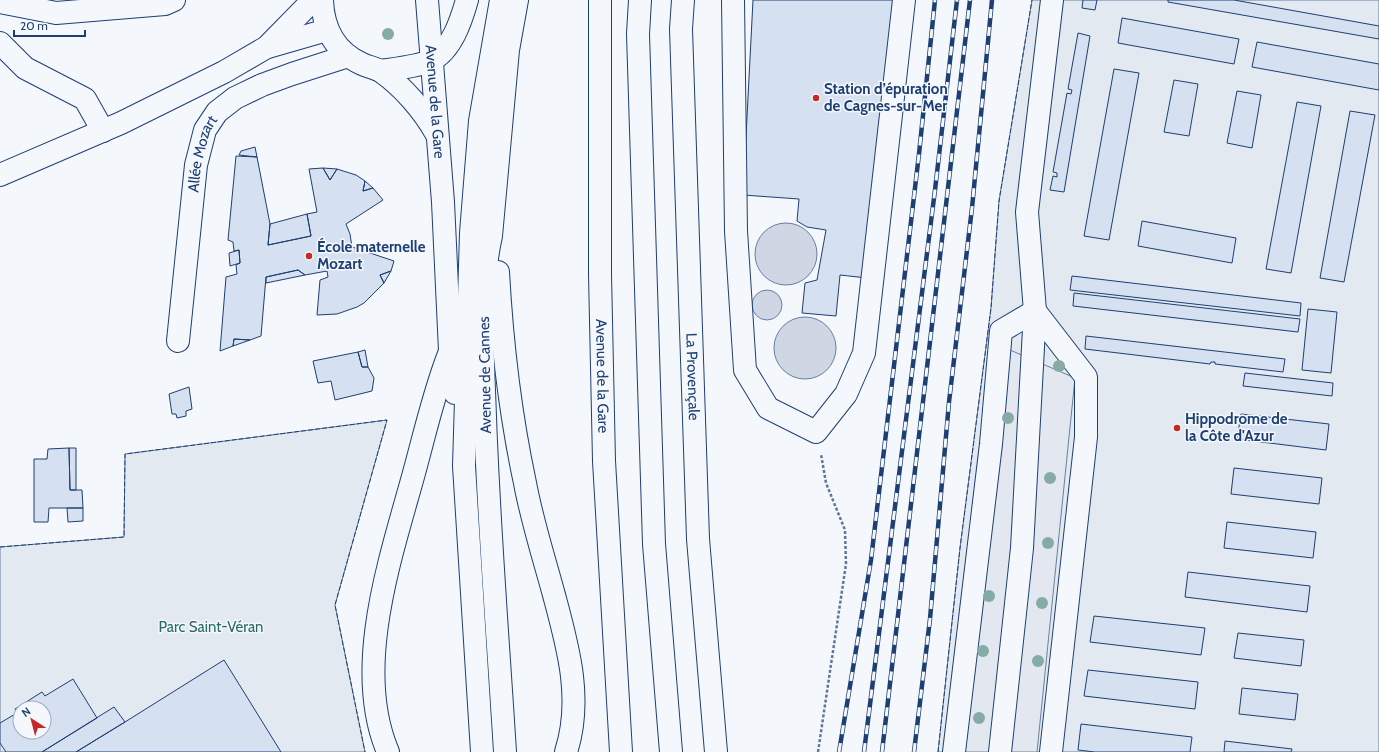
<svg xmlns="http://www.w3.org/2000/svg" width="1379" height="752" font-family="Cabin,sans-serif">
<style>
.green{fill:#e3e9f0;stroke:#687fa3;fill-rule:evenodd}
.parking{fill:#e3e8f0;stroke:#687fa3}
.water{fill:#cfd7e4;stroke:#687fa3}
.building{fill:#d5e0f0;stroke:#1d3f73;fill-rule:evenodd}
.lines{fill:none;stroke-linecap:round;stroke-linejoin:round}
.minor-casing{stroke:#1d3f73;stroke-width:24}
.major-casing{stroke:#1d3f73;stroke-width:24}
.highway-casing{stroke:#1d3f73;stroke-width:24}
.path{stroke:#5e769c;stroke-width:2.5;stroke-dasharray:3 2;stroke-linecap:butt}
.minor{stroke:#f4f7fb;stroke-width:22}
.major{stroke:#f4f7fb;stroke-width:22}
.highway{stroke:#f4f7fb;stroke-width:22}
.rail-casing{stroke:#1d3f73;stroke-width:4.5}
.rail{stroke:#f4f7fb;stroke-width:3;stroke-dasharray:9;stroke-linecap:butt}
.fence{stroke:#1d3f73;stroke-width:1;stroke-dasharray:5 2;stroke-linecap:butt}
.tree{fill:#86aba6}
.poi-dot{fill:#c62828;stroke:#f4f7fb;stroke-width:1.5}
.labels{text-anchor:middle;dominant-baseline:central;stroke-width:3;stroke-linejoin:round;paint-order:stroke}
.poi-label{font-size:15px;font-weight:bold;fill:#1d3f73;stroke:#f4f7fb;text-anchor:start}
.street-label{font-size:15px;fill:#1d3f73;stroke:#f4f7fb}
.park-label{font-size:15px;fill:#2c6c60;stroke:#f4f7fb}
</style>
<rect width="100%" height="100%" fill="#f4f7fb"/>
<path class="green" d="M1032 0H1379V752H938L960 548 991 308 999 201Z
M387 420 335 605 365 752H0V547L124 537 125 454ZM20 708H44V732H20Z"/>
<path class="parking" d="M1010 350 1075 378 1037 752H965Z"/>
<path class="water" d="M755 254a31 31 0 1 1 62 0a31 31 0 1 1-62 0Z
M752 305a15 15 0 1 1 30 0a15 15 0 1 1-30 0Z
M774 348a31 31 0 1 1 62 0a31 31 0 1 1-62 0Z"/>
<path class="building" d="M753 0H893L867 278 840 275 836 316 802 313 805 283 817 280 826 230 807 227 797 221 799 199 743 195Z
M1083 0H1097L1095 10 1082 8Z
M1168 0H1234L1379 26V39L1168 2Z
M1122 18 1239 39 1234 64 1118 43Z
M1078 33 1090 36 1064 192 1050 190 1053 176 1057 177V173L1053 172 1067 93 1071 94 1072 90 1068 89Z
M1257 42 1379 64V90L1252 67Z
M1114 69 1139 73 1109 240 1084 236Z
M1174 80 1198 84 1189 136 1164 132Z
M1237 91 1261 95 1252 148 1227 143Z
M1297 102 1321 106 1291 273 1266 269Z
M1350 111 1375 115 1344 282 1320 278Z
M255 147 257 157 239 155 241 151Z
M236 156 257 157 270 224 268 245 311 236 307 214 317 212 309 169 323 168 330 180 337 169 356 175 365 181 363 191 373 188 383 200 346 224 350 234 352 247 394 261 391 271 380 275 384 283 364 303 357 307 337 314 317 315 320 280 328 277 327 271 305 275 298 270 266 277 261 336 250 340 234 339 233 346 220 351 226 277 237 274 236 265 240 263 239 250 234 251 233 242 228 240Z
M323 168 337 169 330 180Z
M365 181 373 188 363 191Z
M307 214 311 236 268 245 270 224Z
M1142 221 1236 238 1232 263 1138 246Z
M239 250 240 263 230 266 229 253Z
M298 270 305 275 266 283V277Z
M391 271 384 283 380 275Z
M1072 276 1301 303 1300 316 1070 290Z
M1074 293 1300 319 1298 332 1073 306Z
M1308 309 1337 312 1331 373 1302 370Z
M1086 336 1285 359 1283 372 1215 364V362H1211L1210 364 1085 349Z
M234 339 250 340 233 346Z
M365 350 368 367H362L358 352Z
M358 352 362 367H368L374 378 372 391 335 400 331 381 318 383 313 361Z
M1245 373 1333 383 1332 396 1243 386Z
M189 387 192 409 186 411V416L177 418 176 414H172L169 394Z
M1241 414 1329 424 1326 450 1237 439Z
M69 448H76V490H70Z
M69 448 70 490H82L83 508H49L48 522H34V459H47L48 449Z
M1234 468 1322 478 1319 504 1231 494Z
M67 508H83V521L68 522Z
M1227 522 1316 532 1313 558 1224 548Z
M1188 572 1310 586 1307 612 1185 597Z
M1094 616 1205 628 1201 655 1090 642Z
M1238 633 1304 640 1301 666 1234 658Z
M224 660 281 752H76L125 722Z
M1088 670 1198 682 1195 709 1084 696Z
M73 679 97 718 42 752H6L0 743V723L17 713 15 709 42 692 45 696ZM20 708H44V732H20Z
M1242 688 1298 694 1295 720 1239 714Z
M114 707 125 722 76 752H42Z
M1081 724 1192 737 1190 752H1095L1078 750Z
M1225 741 1292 749 1291 752H1224Z"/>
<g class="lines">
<g class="minor-casing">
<g id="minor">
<path d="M322 0C323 28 335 52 362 64 368 67 376 68 382 72 403 87 423 110 436 133"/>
<path d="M733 0 736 231 745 370 768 408 816 432 846 394 864 353 904 0"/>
<path d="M0 2 56 13 165 4 174 0"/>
<path d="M0 43 25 68 85 99 103 131"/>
<path d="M268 47 327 30"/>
<path d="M381 71C394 69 421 66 432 60 452 49 461 21 467 0"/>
<path d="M0 175 121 123 224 72 267 47 313 0"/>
<path id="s1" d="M178 341 196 165 205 130 217 112 235 98 262 85 292 74 348 56"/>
<path d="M954 752 991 444 1001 331 1035 311 1086 377V437L1051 752"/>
<path d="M1000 752 1022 548 1035 311 1027 212 1052 0"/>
</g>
</g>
<g class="major-casing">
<g id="major">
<path id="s2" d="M427 0 443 202 450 351 455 393"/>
<path id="s3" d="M600 0V274L604 461 621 752"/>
<path d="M498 272C502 344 510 413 525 483 532 521 544 558 554 595 568 647 583 699 566 752"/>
<path d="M388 752C352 668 391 557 414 473 425 433 434 392 449 354"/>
<path d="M482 752 464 466 471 233 480 121 501 0"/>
<path d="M505 752C498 640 489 529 485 417 483 357 478 295 491 236L508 50 517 0"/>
</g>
</g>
<g class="highway-casing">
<g id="highway">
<path d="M640 0 638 34 654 544 671 752"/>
<path id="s4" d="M683 0 681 29 698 539 716 752"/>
</g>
</g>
<path class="path" d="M818 752 846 564 845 530 826 483 821 454"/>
<use href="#minor" class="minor"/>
<use href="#major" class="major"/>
<use href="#highway" class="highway"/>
<g class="rail-casing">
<path id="rail" d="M839 752 871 560 919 154 935 0
M864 752 935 190 957 0
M882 752 970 0
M914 752 930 619 949 402 972 208 992 0"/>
</g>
<use href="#rail" class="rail"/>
<path class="fence" d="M0 547 124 537 125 454 387 420 335 605 365 752
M938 752 960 548 991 308 999 201 1032 0"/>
</g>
<g class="tree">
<circle cx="388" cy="34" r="6"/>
<circle cx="1059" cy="366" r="6"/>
<circle cx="1008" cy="418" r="6"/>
<circle cx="1050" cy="478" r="6"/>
<circle cx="1048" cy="543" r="6"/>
<circle cx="989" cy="596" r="6"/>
<circle cx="1042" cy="603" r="6"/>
<circle cx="983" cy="651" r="6"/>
<circle cx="1038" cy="661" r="6"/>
<circle cx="979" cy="718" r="6"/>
</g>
<g class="poi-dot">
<circle cx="816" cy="98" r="4"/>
<circle cx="309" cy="256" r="4"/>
<circle cx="1177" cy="428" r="4"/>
</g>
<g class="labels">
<g class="poi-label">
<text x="824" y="89">Station d’épuration<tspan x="824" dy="17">de Cagnes-sur-Mer</tspan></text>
<text x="317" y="247">École maternelle<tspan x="317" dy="17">Mozart</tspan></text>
<text x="1185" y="419">Hippodrome de<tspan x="1185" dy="17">la Côte d'Azur</tspan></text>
</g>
<g class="street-label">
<text stroke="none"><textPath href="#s2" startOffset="102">Avenue de la Gare</textPath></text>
<text stroke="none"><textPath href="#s1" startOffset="189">Allée Mozart</textPath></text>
<text transform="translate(485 375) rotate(-91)">Avenue de Cannes</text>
<text stroke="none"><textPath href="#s3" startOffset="376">Avenue de la Gare</textPath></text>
<text stroke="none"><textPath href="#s4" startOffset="377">La Provençale</textPath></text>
</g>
<g class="park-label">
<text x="211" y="627">Parc Saint-Véran</text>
</g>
</g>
<g transform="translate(32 720) rotate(324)"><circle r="19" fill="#f4f7fb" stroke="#9eadc5"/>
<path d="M0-3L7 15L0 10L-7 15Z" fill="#c62828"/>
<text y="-6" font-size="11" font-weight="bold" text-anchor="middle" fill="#1d3f73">N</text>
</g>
<path d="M14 30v6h71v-6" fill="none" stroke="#1d3f73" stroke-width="2"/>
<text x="20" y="30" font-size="12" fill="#1d3f73" stroke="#f4f7fb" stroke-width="3" paint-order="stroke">20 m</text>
</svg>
